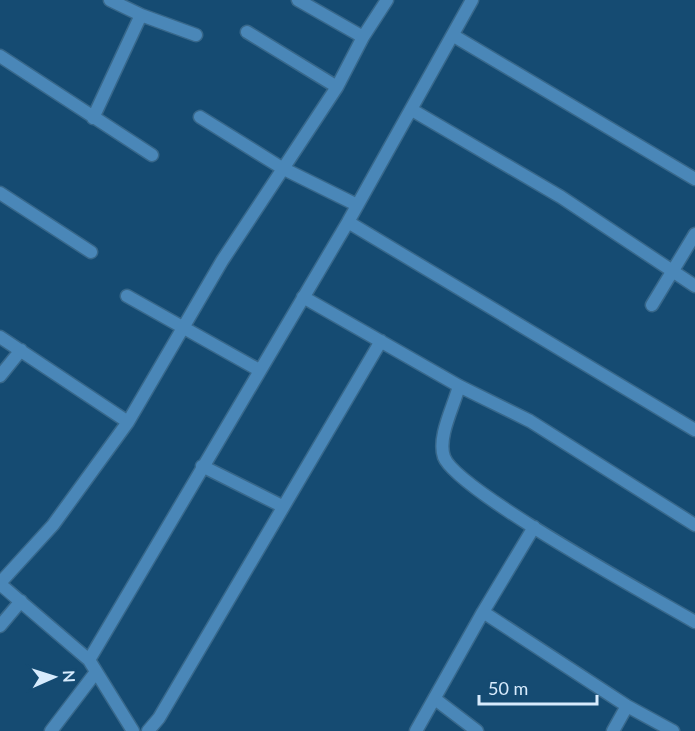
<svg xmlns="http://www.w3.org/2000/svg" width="695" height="731" font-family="Lato,sans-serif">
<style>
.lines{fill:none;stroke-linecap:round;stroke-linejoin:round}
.minor-casing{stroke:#38688b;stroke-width:15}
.minor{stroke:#4a87b8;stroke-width:12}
</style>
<rect width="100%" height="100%" fill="#154b72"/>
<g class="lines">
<g class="minor-casing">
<path id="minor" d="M110 0 141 15
M298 0 363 37
M247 32 337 87
M454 36 695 179
M0 56 152 155
M412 110 561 197 695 286
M200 117 282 168 357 205
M93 118 141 15 196 35
M0 193 91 252
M348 222 695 430
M127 296 259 370
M303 297 459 386 530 421 695 525
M652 305 695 234
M0 337 128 422 53 525 0 583
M0 376 21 350
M459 386C454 406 437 437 444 457 456 490 654 598 695 622
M128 422 222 261 337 87 363 37 387 0
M202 466 282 506
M534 527 483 612 627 706 673 731
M0 584 89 660
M0 626 21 601
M435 699 477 731
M51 731 96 672
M133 731 89 660 348 222 472 0
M148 731 159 718 381 341
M416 731 483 612
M613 731 627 706"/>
</g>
<use href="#minor" class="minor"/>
</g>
<g transform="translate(54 677) rotate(87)" stroke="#154b72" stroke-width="4.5" paint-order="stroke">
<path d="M0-4.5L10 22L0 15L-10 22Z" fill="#d7ebfd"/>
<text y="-9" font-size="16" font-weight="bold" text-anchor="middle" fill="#d7ebfd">N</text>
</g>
<path d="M479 695v9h118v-9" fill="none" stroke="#d7ebfd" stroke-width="3"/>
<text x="488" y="695" font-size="18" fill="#d7ebfd" stroke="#154b72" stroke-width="4.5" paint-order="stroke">50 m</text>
</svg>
